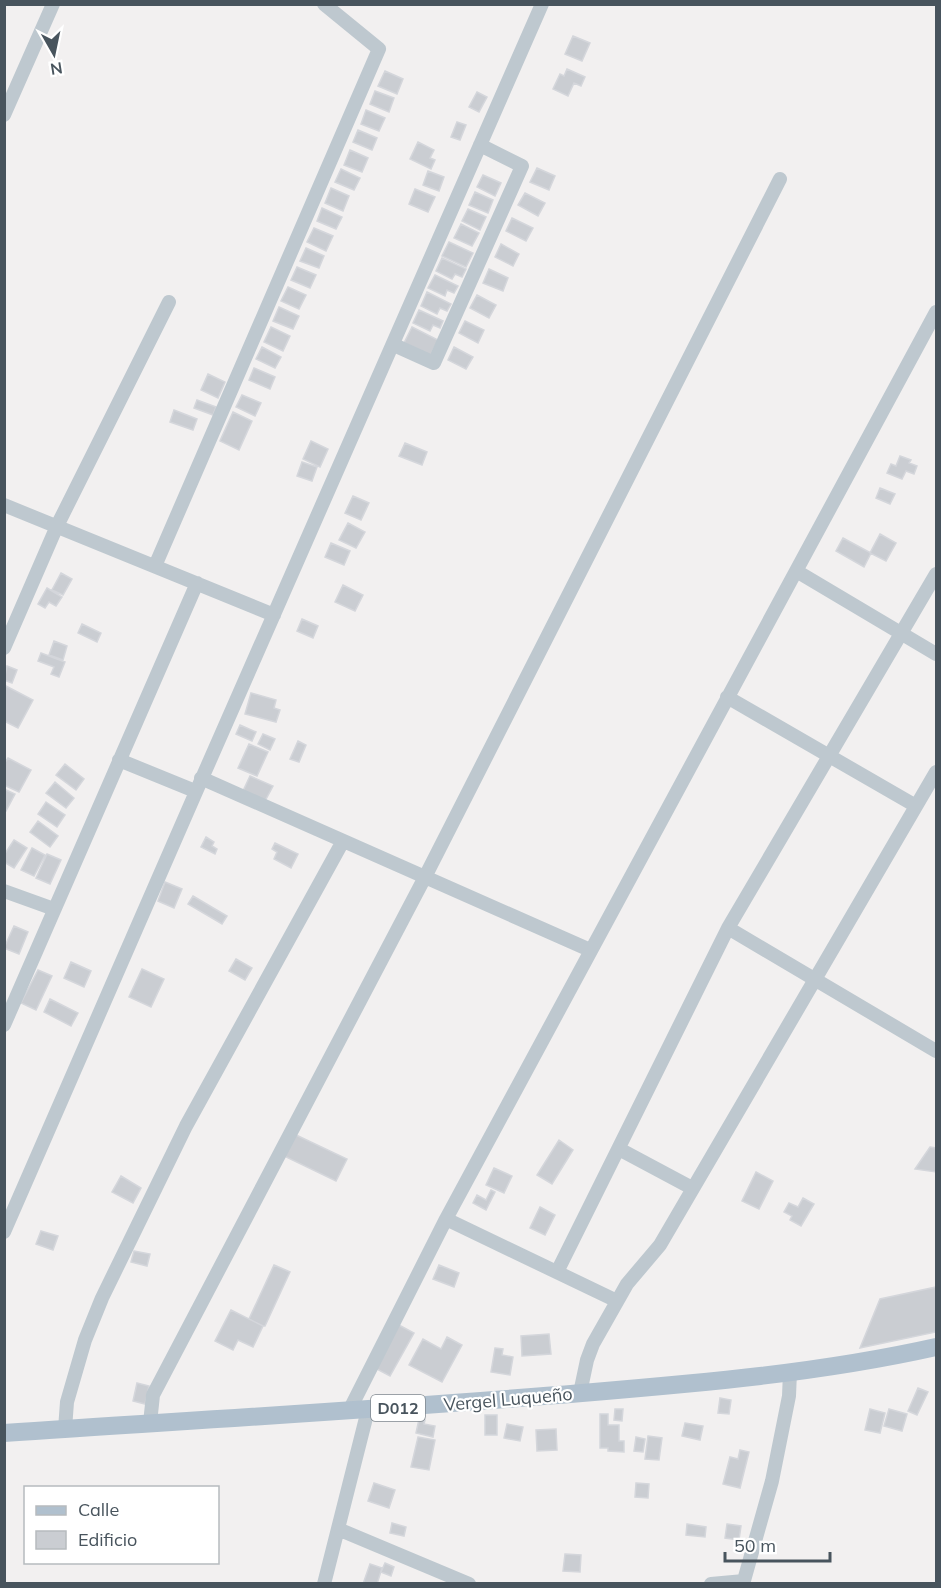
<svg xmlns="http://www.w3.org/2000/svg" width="941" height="1588" font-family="Mulish,sans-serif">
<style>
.building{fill:#cacdd2;stroke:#d4d6db;stroke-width:1.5}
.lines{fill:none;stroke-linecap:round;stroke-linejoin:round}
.minor{stroke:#bec8cf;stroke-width:14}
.major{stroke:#b0c0ce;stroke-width:18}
.labels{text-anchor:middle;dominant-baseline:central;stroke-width:4.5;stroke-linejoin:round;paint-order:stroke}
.shield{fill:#fff;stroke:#7f878e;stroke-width:1.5}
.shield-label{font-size:16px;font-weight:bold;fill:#48545d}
.street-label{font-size:18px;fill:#48545d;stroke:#fff}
</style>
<rect width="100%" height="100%" fill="#f2f0f0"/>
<path class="building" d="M573 36 590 43 582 61 565 54Z
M567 69 585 77 581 86 574 83 568 96 553 89 560 74 564 76Z
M385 71 403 79 397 94 378 86Z
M375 91 394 98 389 112 370 104Z
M477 92 487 97 479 112 469 107Z
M366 110 385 118 379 131 361 124Z
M457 122 466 125 460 140 451 137Z
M358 130 377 138 372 150 353 142Z
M418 142 434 150 430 158 435 160 431 169 410 159Z
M350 150 368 158 362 172 344 165Z
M537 168 555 176 549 190 530 182Z
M341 169 360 178 354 190 335 182Z
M428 171 444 177 439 191 423 185Z
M483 175 501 183 495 196 477 187Z
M331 188 349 196 343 211 325 203Z
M415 189 435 197 428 212 409 204Z
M475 192 493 200 488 213 469 205Z
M525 193 545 203 538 216 518 205Z
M322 208 342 217 336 229 317 221Z
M468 209 486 217 480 230 462 221Z
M512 218 533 228 526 241 506 231Z
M461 224 479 233 472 246 454 238Z
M314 228 333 236 326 251 307 242Z
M449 242 473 253 466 267 442 256Z
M501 244 519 254 513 266 495 257Z
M306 248 324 256 319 268 300 261Z
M442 258 466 269 462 277 455 274 452 279 436 271Z
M297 267 316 275 310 288 291 280Z
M489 269 508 278 503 291 483 283Z
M435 275 458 286 454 293 447 290 445 296 428 288Z
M288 287 306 295 299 309 281 301Z
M427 292 451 304 447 311 440 308 437 314 421 306Z
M477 295 496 305 489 318 470 308Z
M279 307 299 316 293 329 273 321Z
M419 310 443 321 440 328 433 325 430 331 413 323Z
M465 321 484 330 478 343 459 333Z
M271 327 290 336 283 351 264 342Z
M412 327 438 340 430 356 404 343Z
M262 347 281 357 275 368 256 359Z
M454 347 473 357 466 369 448 360Z
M254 368 275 377 270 389 249 380Z
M208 374 225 382 218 398 201 390Z
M242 395 261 403 255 416 236 407Z
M197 400 216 407 213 415 194 408Z
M174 410 197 419 193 430 170 422Z
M233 412 252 421 239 450 220 441Z
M311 441 328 449 320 467 303 459Z
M405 443 427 452 422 465 399 456Z
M900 456 911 460 909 463 917 466 914 474 906 471 902 479 887 473 891 464 896 466Z
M302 462 317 467 312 481 297 476Z
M880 488 895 494 890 504 876 498Z
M353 496 369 503 361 520 345 513Z
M348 523 365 532 356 548 339 540Z
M880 534 896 543 886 561 870 553Z
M843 538 871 553 864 567 836 551Z
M331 543 350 551 344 565 325 557Z
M61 573 72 579 63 595 52 590Z
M343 585 363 595 355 611 335 602Z
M47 588 62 597 56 606 49 602 45 608 38 604Z
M302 619 318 626 313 638 297 631Z
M82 624 101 633 97 642 78 633Z
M54 641 67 646 63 660 49 655Z
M41 653 65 662 59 677 51 674 54 667 38 661Z
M7 666 17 670 12 683 4 680Z
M4 685 33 700 18 728 4 721Z
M251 693 276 700 274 708 280 710 276 722 245 714Z
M240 725 256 732 252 741 236 734Z
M263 734 275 739 270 750 258 744Z
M298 741 306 745 299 762 290 759Z
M249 744 268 752 257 776 238 768Z
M8 758 31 770 19 792 4 785V764Z
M65 764 84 779 76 790 56 775Z
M250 776 273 786 265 801 243 791Z
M55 782 74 798 66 808 46 793Z
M4 789 15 794 6 811 4 810Z
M46 802 65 815 57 827 38 814Z
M38 821 58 836 50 847 30 832Z
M206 837 214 842 212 846 217 849 215 854 201 847Z
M14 840 27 848 14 868 4 862V855Z
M275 843 298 854 291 868 274 859 277 852 272 849Z
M32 848 45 855 34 876 21 870Z
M47 854 61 860 50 884 36 878Z
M165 882 182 889 174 908 158 901Z
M193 896 227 916 222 924 188 904Z
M14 926 28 932 19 954 4 948Z
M236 959 252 968 245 980 229 971Z
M71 962 91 971 84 987 64 978Z
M142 969 164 979 151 1007 129 997Z
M38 970 52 976 36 1010 21 1003Z
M50 999 78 1013 71 1026 44 1012Z
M294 1134 347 1159 336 1181 284 1156Z
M559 1140 573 1150 552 1184 537 1175Z
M930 1147 936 1148V1172L915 1169Z
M494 1168 512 1176 504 1193 486 1185Z
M756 1172 773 1181 759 1209 742 1201Z
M121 1176 141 1188 133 1203 112 1192Z
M491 1190 495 1192 486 1210 473 1203 477 1195 486 1200Z
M803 1198 814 1204 801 1226 790 1220 792 1216 784 1212 789 1203 798 1207Z
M540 1207 555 1215 545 1235 530 1228Z
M41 1231 58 1236 53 1250 36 1244Z
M134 1251 150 1254 147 1266 131 1262Z
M274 1265 290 1272 265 1326H263L249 1319Z
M439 1265 459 1273 454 1287 433 1279Z
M936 1287V1332L860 1348 880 1299Z
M231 1310 263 1326 253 1347 238 1340 233 1350 215 1341Z
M397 1324 414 1333 390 1376 373 1367Z
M549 1334 551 1354 522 1356 521 1336Z
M447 1337 462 1345 442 1382 409 1365 423 1339 441 1349Z
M495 1348 503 1349 502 1355 513 1357 510 1375 491 1372Z
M137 1383 149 1386 145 1404 133 1401Z
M918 1388 928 1392 917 1415 908 1411Z
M720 1398 731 1400 729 1414 718 1413Z
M615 1409H623L622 1421 614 1420Z
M870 1409 885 1413 880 1433 865 1430Z
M889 1409 907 1414 902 1431 884 1426Z
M600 1414H608V1425H619V1441H624V1452L608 1451V1448H600Z
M485 1415H497V1435H485Z
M419 1419 425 1420 424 1424 435 1426 433 1437 416 1433Z
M685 1423 703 1426 700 1440 682 1436Z
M507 1424 523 1427 520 1441 504 1438Z
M556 1429 557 1450 537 1451 536 1430Z
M648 1436 662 1438 659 1460 645 1459Z
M418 1437 435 1440 429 1470 411 1467Z
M636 1437 645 1439 643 1452 634 1451Z
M740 1450 749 1452 740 1488 723 1484 730 1457 738 1459Z
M374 1483 395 1490 389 1508 368 1501Z
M636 1483 649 1484 648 1498 635 1497Z
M392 1523 406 1527 404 1536 390 1533Z
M687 1524 706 1527 705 1537 686 1535Z
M727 1524 741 1526 739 1540 725 1538Z
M565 1554 581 1555 580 1572 563 1571Z
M385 1563 394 1567 391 1576 381 1572Z
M370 1564 382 1568 377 1584H363Z"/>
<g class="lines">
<path class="minor" d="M4 115 53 4
M394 345 434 363 522 166 480 145
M4 505 274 615
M155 566 379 49 324 4
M798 572 936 654
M4 648 57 526 169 302
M727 697 916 806
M119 760 195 791
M201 778 590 950
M4 891 54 909
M728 928 936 1051
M4 1025 197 583
M619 1149 692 1188
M446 1219 617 1301
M4 1232C182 822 362 414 542 4
M557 1272 728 928 936 574
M580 1393 587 1360 593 1344 627 1284 660 1245 936 772
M349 1411 446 1219 936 312
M150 1423 153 1395 425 877 780 179
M65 1429 67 1402 85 1340 102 1298 186 1126 343 841
M338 1529 469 1584
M324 1584 368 1410
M711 1584 744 1581
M743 1584 772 1481 789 1396 790 1372"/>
<path class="major" d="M4 1433C197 1420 390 1409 582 1393 701 1383 820 1373 936 1347"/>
</g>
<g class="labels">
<rect class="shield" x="371" y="1395" width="54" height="26" rx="4.5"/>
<g class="shield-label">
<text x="398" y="1408">D012</text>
</g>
<g class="street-label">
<text transform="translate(508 1399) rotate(-5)">Vergel Luqueño</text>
</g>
</g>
<rect width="941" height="1588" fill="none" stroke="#48545d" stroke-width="12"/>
<rect x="24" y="1486" width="195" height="78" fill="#ffffff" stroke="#b6bbbe" stroke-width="1.5"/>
<rect x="36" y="1506" width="30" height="9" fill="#b0c0ce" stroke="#b6bbbe" stroke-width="1.5"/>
<text x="78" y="1516" font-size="18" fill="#48545d">Calle</text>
<rect x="36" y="1531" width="30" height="18" fill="#cacdd2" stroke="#b6bbbe" stroke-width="1.5"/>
<text x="78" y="1546" font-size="18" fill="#48545d">Edificio</text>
<g transform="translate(54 54) rotate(171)" stroke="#ffffff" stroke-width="4.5" paint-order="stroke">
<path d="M0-4.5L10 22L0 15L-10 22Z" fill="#48545d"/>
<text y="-9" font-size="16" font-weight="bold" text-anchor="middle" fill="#48545d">N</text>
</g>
<path d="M725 1552v9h105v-9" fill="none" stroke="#48545d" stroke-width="3"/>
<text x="734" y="1552" font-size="18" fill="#48545d" stroke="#ffffff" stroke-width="4.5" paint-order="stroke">50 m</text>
</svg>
